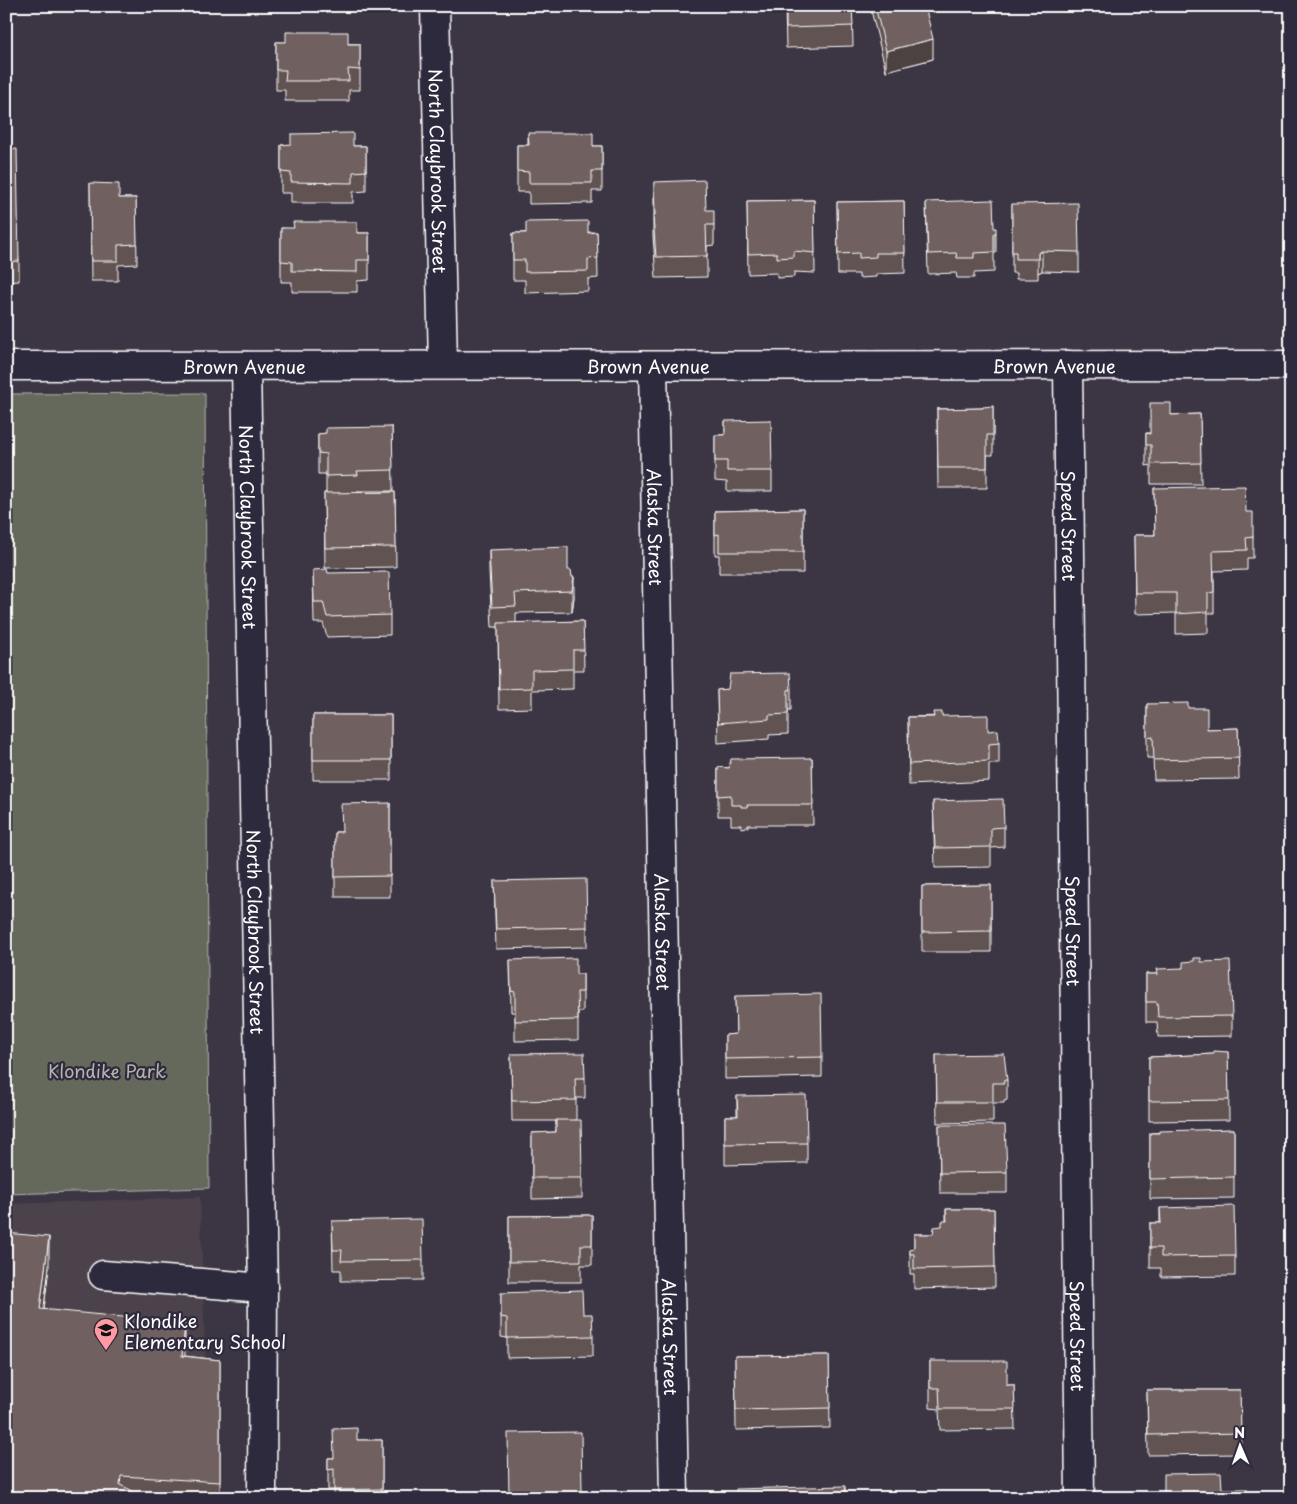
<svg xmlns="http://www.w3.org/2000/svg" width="1297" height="1504" font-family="'Playpen Sans',sans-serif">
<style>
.built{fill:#4c424c}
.green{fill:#65695b;stroke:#b2b4ad}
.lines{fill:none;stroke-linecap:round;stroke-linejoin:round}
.minor-casing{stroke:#fff;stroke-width:31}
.minor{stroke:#2f2a3d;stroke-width:28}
.wall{fill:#605351;stroke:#fff}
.shaded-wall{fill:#4e4342;stroke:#fff}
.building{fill:#70605e;stroke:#fff}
.labels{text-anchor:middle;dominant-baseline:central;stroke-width:4.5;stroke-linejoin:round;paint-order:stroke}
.street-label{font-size:18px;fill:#fff;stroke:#2f2a3d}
.park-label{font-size:18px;fill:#b2b4ad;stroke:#2f2a3d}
.poi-label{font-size:18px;fill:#fff;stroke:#2f2a3d;text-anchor:start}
</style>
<rect width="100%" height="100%" fill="#3c3544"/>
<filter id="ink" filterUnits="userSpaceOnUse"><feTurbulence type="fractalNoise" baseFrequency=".02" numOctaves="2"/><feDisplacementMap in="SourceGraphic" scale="10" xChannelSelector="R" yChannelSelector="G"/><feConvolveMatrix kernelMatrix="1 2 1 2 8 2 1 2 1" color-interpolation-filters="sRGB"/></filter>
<g filter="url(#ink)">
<path class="built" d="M200 1197 210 1498H6V1204Z"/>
<path class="green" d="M205 393 209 1188 6 1194V394Z"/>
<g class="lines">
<g class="minor-casing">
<g id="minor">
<path id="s1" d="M435 6 443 365"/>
<path id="s2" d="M1068 365 1080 1498"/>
<path id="s3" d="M6 366 1291 365"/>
<path id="s4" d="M246 366 263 1288 262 1498"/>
<path id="s5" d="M653 366 674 1498"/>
<path d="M103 1275 263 1288"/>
</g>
</g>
<use href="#minor" class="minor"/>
</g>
<path class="wall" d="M649 6H717V8L649 9Z
M785 6H852L853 46 786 48Z
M870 6H925L933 59 886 71Z
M276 42 360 44V90H349V101H285V90H276Z
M528 133 593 146H602V191H592V203L529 204V192H517V145H528Z
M281 145 353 146H366V191L353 192V203H291V193H281Z
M6 150 19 261V281L6 282Z
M654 182 706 210 714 225V245L707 246V277L656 278 653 236V216H654Z
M90 183 119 198H136L137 264 118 265V281H91Z
M814 200 815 273 794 272V277L777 278V273L748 274 747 201Z
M904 201 905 273 876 274V277L859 278V274H838L837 202Z
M926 202 994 228 996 233V253H994V272L974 273V278H957L956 273 928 274Z
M1012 204 1079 252V272L1042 271 1038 273V279H1016V273H1012Z
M281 228 357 233H369V280L357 281V292H292V282H281Z
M597 232 598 278 588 279V291L525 293V280H513V233Z
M993 406V455H987V488H938L937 409 983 408Z
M1200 414 1201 484H1151V465L1146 466V433H1150L1171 415Z
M725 421 772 471V491H727V482L715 481V435H725Z
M392 427 393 491H358V493L395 492 396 567 325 568 324 493H326V474H318V434Z
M1154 488 1246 512 1253 537V558H1247V570L1214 571V613H1208V633L1176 634V613L1135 614 1134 535H1155Z
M803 509V573H719V555H715V511Z
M489 550 568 570 572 577 574 597 572 612 516 613V623L583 621 584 670H573V689L532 690V708L499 709 498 627H492L489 571Z
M313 570 328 573 390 615V635L327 637 323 623H314Z
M791 689V710H788V734L769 735V739L718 743 717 690Z
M1147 704 1188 708 1207 729 1238 728 1239 779 1154 780 1153 758H1147Z
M313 715H391V780H313Z
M942 716 988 731 999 743V764H989V781L909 785 908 717Z
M812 758 813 825H748V827L741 828V825H731V816H718V767L729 768Z
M933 801 1004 827V847L991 848V867L935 868Z
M390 803V897H335V832H341Z
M494 881 587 927V947L496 949Z
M991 885V952H922V886Z
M510 960 576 974H583V1012H578V1040L515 1041V1012H511Z
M1201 962 1232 1016V1036L1158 1037 1157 1022H1146V974H1157L1183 968Z
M735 996 822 1057V1077L725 1079V1035L736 1034Z
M1228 1052 1229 1120 1149 1121V1057L1214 1054Z
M511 1054 585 1078V1098H576V1120L582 1178V1198L532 1199V1133L556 1132V1121H512Z
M936 1055 1007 1080V1100L1004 1101V1103H993V1122L937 1123Z
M737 1096 807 1143V1163L725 1165V1116H737Z
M939 1125 1007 1172V1193H940Z
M1234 1129V1198L1150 1199V1133Z
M1160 1208 1235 1256V1276L1161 1277V1268H1150V1223H1160Z
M946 1209H994L995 1287 914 1289V1274H910V1249L914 1248V1234H933L942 1226 946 1221Z
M592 1215V1265H581V1282H509V1216Z
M332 1221 423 1260V1280L341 1281V1270H333Z
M6 1233 49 1267 44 1309 185 1356 220 1360V1498H6Z
M501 1293 583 1314 593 1336V1356L507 1358V1338L501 1337Z
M829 1355 830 1428 736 1430 735 1356Z
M930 1361 1007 1385H1014L1015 1429 940 1430 939 1409 930 1408Z
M1147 1390H1240L1241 1454 1148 1455Z
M357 1440H382V1498H334V1490H328V1458H333Z"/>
<path class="shaded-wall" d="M933 39V59L886 71V51Z
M1042 251V271L1038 273V253Z
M574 577V597L572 612V591Z
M49 1237V1267L40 1338V1309Z
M185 1323V1353L182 1385V1356Z"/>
<path class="building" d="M786 6H852L853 26 786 28Z
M875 6H925L933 39 886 51Z
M286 32H348V44H360V70L348 69 349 81H285L286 70H276V42H286Z
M353 133V146H366V171L353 172V183L291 182V173L281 172V145L291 144V134Z
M528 133H593V146H602V171H592V183H529V172L517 171V145H529Z
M17 149 19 261 6 262V150Z
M705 180 706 210H714V225H706L707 256 656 257 653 216 655 215 654 182Z
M90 183 119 184V198H136L137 244 118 245V261H91Z
M814 200 815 253 794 251V257L777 258V253L748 254 747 201Z
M993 200 994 228H996V233H994V252L974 253V258H957L956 253 928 254 926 202Z
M904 201 905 253H876V257L859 258V253L838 254 837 202Z
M1078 203 1079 252 1042 251 1038 253V259H1016V252H1012V204Z
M588 221V233L597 232 598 258 588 259V271L525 272V260H513V233H526V222Z
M293 222H357V233H369V260H357V272L292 271V262L281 261V228H294Z
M1150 403H1171V415L1200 414 1201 463 1151 464V445H1146V433L1150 434Z
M993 406V435H987V468H938L937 409 983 408V407Z
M771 420 772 471H727V461H715V435H725V421Z
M392 427 393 470 357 471 358 475 326 476V454L318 453V434L326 433V428Z
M1245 486 1246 512H1253V537L1246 538 1247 550 1213 551 1214 592 1208 593V612L1176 614V593H1135L1134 535H1155L1154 488Z
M395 492 396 547 325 548 324 493Z
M803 509V552H719V534L715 535V511Z
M568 547V570H571L572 577H574L572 591 515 593 516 606 492 607 489 550Z
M327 569 328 573 389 572 390 615 327 617 323 602H314L313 570Z
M583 621 584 650H573V669L532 670V688L499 689 498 623Z
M790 673 791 689 788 690V714L769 715V719L718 723 717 690 728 689 730 674Z
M1188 703V708H1207V729L1238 728 1239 758 1154 760 1153 737 1147 738V704Z
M933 712H942V716L988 715V731L998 730 999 743 989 744V761L909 764 908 717H934Z
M313 715H391V760H313Z
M812 758 813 805H747L748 807H741V805H731V795L718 796V767L729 768 731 759Z
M1003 799 1004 827 991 828V847L935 848 933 801Z
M390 803V876L335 877V832H342L341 804Z
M586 879 587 927 496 929 494 881Z
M991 885V931L922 932V886Z
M576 958V974H583V992H577L578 1020 515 1021V992L511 991 510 960Z
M1194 958H1201V962L1230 961 1232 1016 1158 1017 1157 1002H1146V974H1158L1157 969 1183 968V962L1194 961Z
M821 994 822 1057 725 1059V1035L736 1034 735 996Z
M1214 1051 1228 1052 1229 1100 1149 1101V1057L1214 1054Z
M584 1053 585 1078H575L576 1100 512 1101 511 1054Z
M1004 1054 1007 1080H1004V1083H993V1102H937L936 1055Z
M806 1095 807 1143 725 1144V1116H738L737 1096Z
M556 1120H581L582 1178H532V1133L556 1132Z
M939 1125H1005L1007 1172 940 1173Z
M1234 1129V1177L1150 1179V1133H1159V1131Z
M1234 1206 1235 1256 1161 1257V1248H1150V1223H1161L1160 1208Z
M946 1209H994L995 1267 914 1269V1254H910V1249L914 1248V1234H933L934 1227 942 1226V1221H947Z
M592 1215V1245H581V1261L509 1262V1216Z
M422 1219 423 1260 341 1261 342 1250H333L332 1221Z
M6 1233 49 1237 40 1309 185 1323 182 1356 220 1360V1482L121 1476 120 1485 131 1490 135 1498H29V1496L6 1494Z
M582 1290 583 1314H592L593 1336 507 1338V1318L501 1317V1293Z
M829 1355 830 1408 736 1410 735 1356Z
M930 1361H1007V1385H1014L1015 1409H940L939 1388H930Z
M1147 1390H1240L1241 1433 1148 1435Z
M357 1428V1440H382V1489L334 1490V1469L328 1470V1458H334L333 1429Z
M581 1432 582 1493H587V1498H509L508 1433Z
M1221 1473 1222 1489H1247V1498H1154V1493L1164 1494V1474Z
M845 1486 846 1498H736V1489Z"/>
</g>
<defs>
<g id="school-pin" transform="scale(1.25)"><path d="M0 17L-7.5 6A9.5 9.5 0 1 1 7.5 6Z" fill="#ff9aa2" stroke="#2f2a3d"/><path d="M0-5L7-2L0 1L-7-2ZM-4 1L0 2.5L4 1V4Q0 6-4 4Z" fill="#111"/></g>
</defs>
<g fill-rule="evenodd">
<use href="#school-pin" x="106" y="1330"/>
</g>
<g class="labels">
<g class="street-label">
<text stroke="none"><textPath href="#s1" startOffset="165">North Claybrook Street</textPath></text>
<text stroke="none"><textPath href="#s3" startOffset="1048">Brown Avenue</textPath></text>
<text stroke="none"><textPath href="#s3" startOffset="238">Brown Avenue</textPath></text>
<text stroke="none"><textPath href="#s3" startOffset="642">Brown Avenue</textPath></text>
<text stroke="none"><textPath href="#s4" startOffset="161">North Claybrook Street</textPath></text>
<text stroke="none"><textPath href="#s5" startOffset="161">Alaska Street</textPath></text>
<text stroke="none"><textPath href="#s2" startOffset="161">Speed Street</textPath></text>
<text stroke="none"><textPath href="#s2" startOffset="566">Speed Street</textPath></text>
<text stroke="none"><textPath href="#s4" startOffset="566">North Claybrook Street</textPath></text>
<text stroke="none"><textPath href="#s5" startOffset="566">Alaska Street</textPath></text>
<text stroke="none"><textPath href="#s2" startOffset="971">Speed Street</textPath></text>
<text stroke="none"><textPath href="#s5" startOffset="971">Alaska Street</textPath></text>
</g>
<g class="park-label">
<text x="107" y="1070">Klondike Park</text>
</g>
<g class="poi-label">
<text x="124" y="1320">Klondike<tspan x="124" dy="21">Elementary School</tspan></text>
</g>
</g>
<rect width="1297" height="1504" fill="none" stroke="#2f2a3d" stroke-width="25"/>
<rect x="12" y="12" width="1272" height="1479" fill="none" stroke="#fff" stroke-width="2" filter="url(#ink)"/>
<g transform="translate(1240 1446) rotate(358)" stroke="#2f2a3d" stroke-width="4" paint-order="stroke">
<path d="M0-4L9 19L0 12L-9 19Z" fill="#ffffff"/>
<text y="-8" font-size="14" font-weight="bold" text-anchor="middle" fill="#ffffff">N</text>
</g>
</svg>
